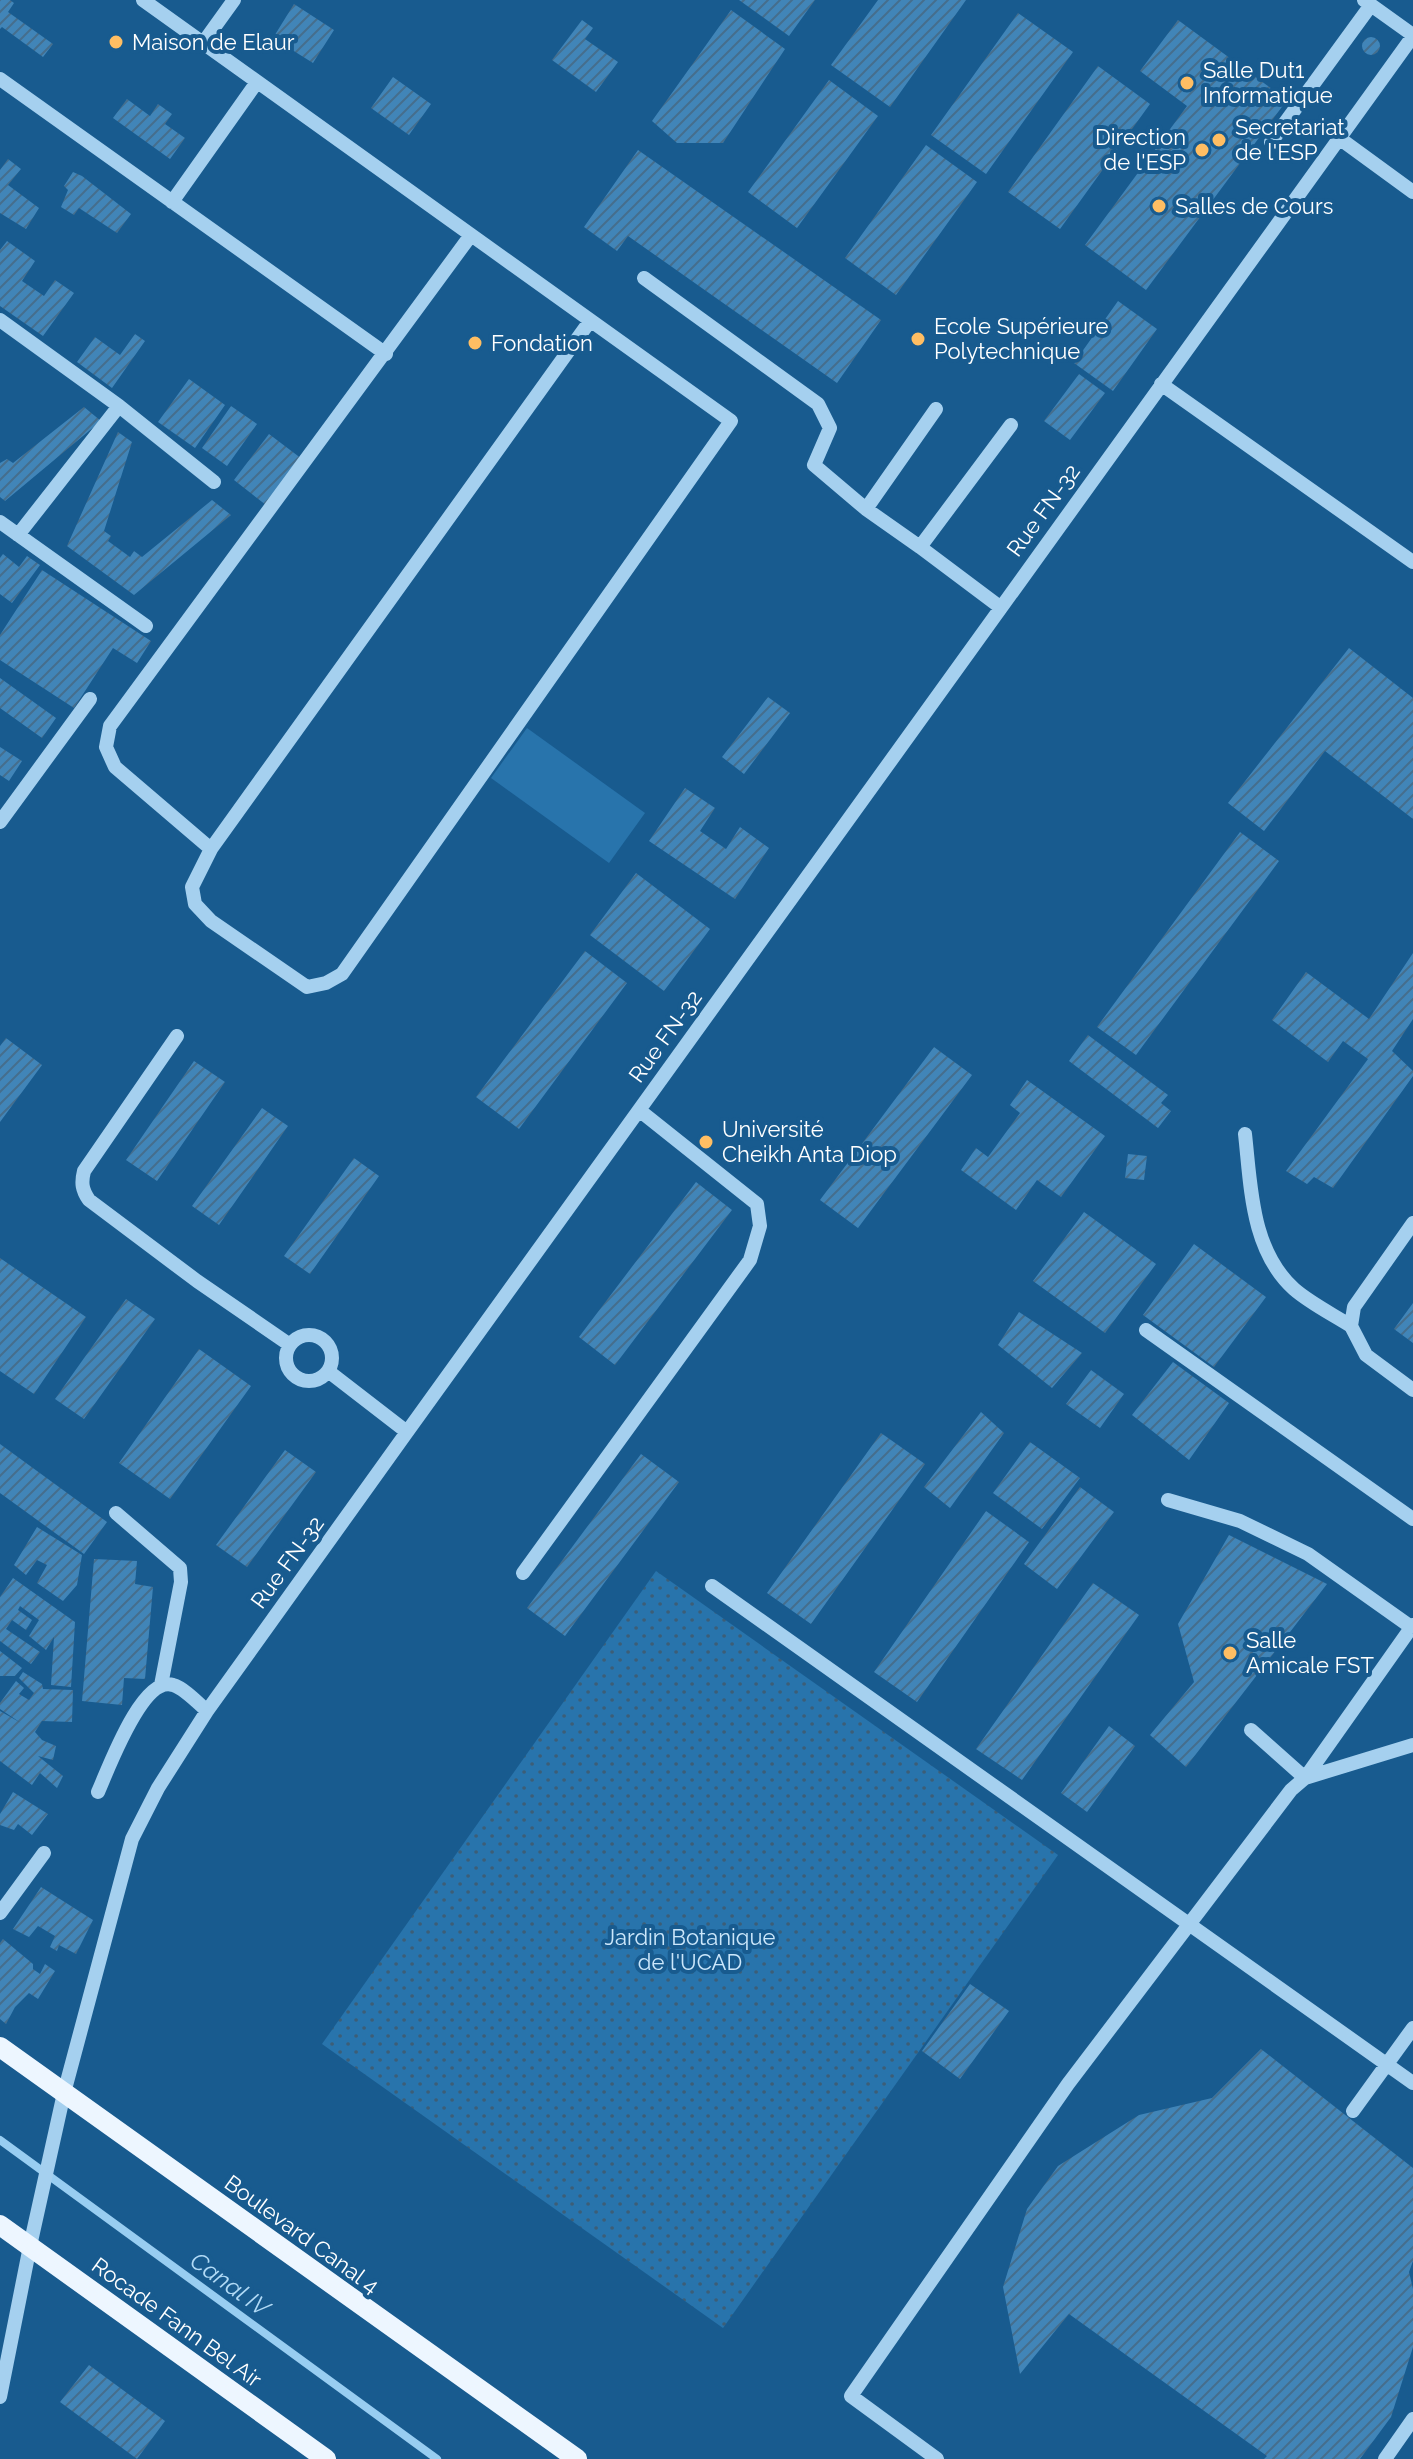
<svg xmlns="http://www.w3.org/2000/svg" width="1413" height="2459" font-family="Raleway,sans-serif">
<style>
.grass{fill:#2874ac}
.garden{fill:url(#garden-dots)}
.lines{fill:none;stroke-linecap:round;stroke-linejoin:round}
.stream{stroke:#98cdf1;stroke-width:8}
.building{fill:url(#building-hatch)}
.minor{stroke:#a5d0ef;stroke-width:14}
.major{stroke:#edf6ff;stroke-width:20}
.poi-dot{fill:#ffbe63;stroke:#185b8f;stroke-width:3}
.labels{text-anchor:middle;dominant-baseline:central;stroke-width:8;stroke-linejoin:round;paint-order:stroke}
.poi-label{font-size:22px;fill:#fff;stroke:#185b8f;text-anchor:start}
.street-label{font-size:22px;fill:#fff;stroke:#185b8f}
.park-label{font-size:22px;fill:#cce7fb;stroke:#185b8f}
.water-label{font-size:24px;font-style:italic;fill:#b1daf6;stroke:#185b8f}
</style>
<defs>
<pattern id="garden-dots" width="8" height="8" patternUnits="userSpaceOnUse" patternTransform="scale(2)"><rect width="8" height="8" fill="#2874ac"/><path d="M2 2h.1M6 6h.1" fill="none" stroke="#3c5e77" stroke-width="1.8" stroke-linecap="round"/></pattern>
<pattern id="building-hatch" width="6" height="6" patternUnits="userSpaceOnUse" patternTransform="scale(2)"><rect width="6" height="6" fill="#4185b8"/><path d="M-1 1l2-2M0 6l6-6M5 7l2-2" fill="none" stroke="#456e8d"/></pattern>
</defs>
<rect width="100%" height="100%" fill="#185b8f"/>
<path class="grass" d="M527 728 645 813 609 863 491 778Z"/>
<path class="garden" d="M656 1571 1058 1855 723 2328 322 2044Z"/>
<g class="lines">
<path class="stream" d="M0 2140 437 2459"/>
</g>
<path class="building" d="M0 0H10L14 3 8 12 53 44 43 57 2 27 0 29Z
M739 0H815L789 36Z
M878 0H966L890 107 831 65Z
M294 4 334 30 313 63 273 38Z
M731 10 785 49 723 143H677L652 121Z
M1018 13 1073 52 986 174 931 135Z
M582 20 593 28 585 39 618 62 596 92 552 60Z
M1178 20 1287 100 1146 290 1085 245 1187 106 1140 71Z
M1362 46a9 9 0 1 1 18 0a9 9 0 1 1-18 0Z
M1098 66 1150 104 1060 229 1008 192Z
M393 77 431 104 409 135 371 108Z
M829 80 878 116 797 228 748 192Z
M127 99 150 116 158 104 172 114 165 124 185 138 170 159 113 118Z
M926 145 977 182 896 295 845 258Z
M638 150 881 320 837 383 628 236 617 251 584 227Z
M8 159 21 169 8 185 39 208 26 229 0 213V170Z
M73 172 82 176 131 214 117 233 79 208 74 215 61 207 68 190 64 186Z
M7 241 35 261 22 281 44 296 55 280 74 293 43 336 0 306V250Z
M1118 301 1157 329 1113 391 1074 363Z
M135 334 145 341 112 388 77 362 95 337 120 355Z
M1079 374 1105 393 1070 440 1044 421Z
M189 379 225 405 195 448 158 422Z
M231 406 257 424 227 466 202 448Z
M84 407 101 421 5 501 0 497V463L7 459 13 463Z
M118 432 132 442 104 531 111 536 108 541 130 557 134 551 142 557 212 500 231 515 134 595 67 546Z
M269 434 302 459 266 505 234 480Z
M3 554 19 567 27 556 40 565 12 603 0 594V558Z
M42 570 151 641 137 663 113 648 74 708 0 660V635Z
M1349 648 1413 698V819L1325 751 1264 831 1228 803Z
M0 678 56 718 42 738 0 708Z
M768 697 790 713 744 774 722 757Z
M0 747 22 761 9 781 0 775Z
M685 788 715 808 700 831 726 849 740 827 769 848 735 899 649 841Z
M1240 832 1279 861 1136 1055 1097 1027Z
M636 873 710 929 664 991 590 935Z
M585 951 627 983 519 1129 476 1097Z
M1413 953V1019L1392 1051 1413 1071V1076L1333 1188 1314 1177 1307 1184 1286 1171 1368 1059 1343 1041 1328 1062 1272 1020 1306 972 1369 1019Z
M1088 1035 1168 1095 1161 1103 1171 1111 1158 1128 1069 1061Z
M6 1038 42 1065 0 1122V1046Z
M934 1047 972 1075 858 1228 820 1200Z
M194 1061 225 1082 157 1181 126 1160Z
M1027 1080 1105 1136 1061 1197 1037 1180 1016 1210 961 1170 976 1148 988 1157 1020 1113 1010 1105Z
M262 1108 288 1126 219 1225 192 1206Z
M1128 1154 1147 1156 1144 1180 1125 1178Z
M354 1158 379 1176 310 1274 284 1256Z
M696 1182 732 1210 615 1365 579 1337Z
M1084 1212 1156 1264 1105 1333 1033 1281Z
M1194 1244 1266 1297 1214 1367 1143 1315Z
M0 1258 86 1317 34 1394 0 1371Z
M126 1299 155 1319 84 1419 55 1399Z
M1413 1303V1343L1394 1329Z
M1019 1312 1082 1353 1052 1388 998 1345Z
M199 1349 251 1386 170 1499 119 1463Z
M1173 1362 1229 1403 1189 1460 1132 1415Z
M1091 1370 1124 1394 1100 1428 1066 1404Z
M981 1412 1004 1433 950 1508 924 1487Z
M881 1433 925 1464 811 1624 767 1593Z
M1030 1442 1080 1478 1042 1529 993 1493Z
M0 1444 107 1522 84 1554 0 1493Z
M285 1450 316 1472 247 1567 216 1545Z
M641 1454 679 1482 565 1636 527 1608Z
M1080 1487 1114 1512 1057 1589 1024 1564Z
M986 1511 1029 1542 917 1702 874 1672Z
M37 1527 82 1555 77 1585 63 1601 37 1583 47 1565 37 1560 26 1575 14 1565Z
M1229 1535 1327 1584 1186 1767 1150 1735 1194 1682 1178 1624Z
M94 1559 137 1561 135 1584 153 1587 145 1679 124 1678 122 1705 82 1701Z
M13 1578 75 1622 71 1687 51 1685 54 1637 46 1650 29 1636 39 1620 20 1606 18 1610 32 1620 26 1630 12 1620 6 1629 40 1652 31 1664 0 1641V1597Z
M1093 1583 1139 1615 1022 1780 976 1749Z
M0 1651 22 1668 15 1676H0Z
M23 1672 42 1684 43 1689 73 1690 72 1722 42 1721 35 1732 42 1740 56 1746 53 1760 38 1756 63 1776 57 1788 40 1773 32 1785 0 1761V1711L21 1723 0 1709V1703L16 1681 24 1688 19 1694 29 1700 34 1693 19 1678Z
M1109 1726 1135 1746 1087 1812 1061 1793Z
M13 1792 48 1814 32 1835 18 1824 14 1830 0 1825V1814Z
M41 1887 93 1920 76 1954 59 1945 57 1951 50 1947 55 1936 38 1926 29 1937 13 1929Z
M3 1939 33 1964V1969L40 1974 45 1964 55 1971 38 1999 29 1993 15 2007 6 2024 0 2019V1943Z
M970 1984 1009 2011 960 2079 922 2051Z
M1261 2049 1413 2168V2261L1409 2272 1413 2289V2347L1391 2417 1360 2459H1264L1267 2456 1069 2314 1020 2374 1003 2287 1027 2209 1058 2166 1139 2115 1212 2098Z
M89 2365 165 2421 137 2459 60 2402Z"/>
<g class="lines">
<path class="minor" d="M143 0 731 421 342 974 326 983 307 987 211 921 195 904 192 887 211 849 590 321
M1364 0 1413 35
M203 43 234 0
M0 79 386 354
M1339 138 1413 192
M1271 142 1371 5
M172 202 257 82
M644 278 818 404 830 428 814 465 866 509 920 547
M0 320 119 406 214 482
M1161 384 1413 562
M866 509 936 409
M0 522 146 626
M18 535 119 406
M1000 607 920 547 1011 425
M0 822 90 699
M211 849 115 767 106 747 110 726 471 235
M177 1036 84 1171C81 1183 82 1190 89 1200L197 1281 290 1345
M1245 1134C1251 1187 1251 1250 1294 1289 1310 1303 1332 1314 1351 1326
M1413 1223 1354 1307 1351 1326 1366 1355 1413 1390
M1146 1330 1413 1519
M286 1358a23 23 0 1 1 46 0a23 23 0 1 1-46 0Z
M328 1371 407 1432
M1168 1500 1240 1521 1308 1554 1411 1627
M116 1513 180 1568 181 1582 161 1685
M523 1573 750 1260 760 1226 757 1204 639 1110
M712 1586 1413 2083
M1251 1730 1305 1778 1413 1625
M98 1792C108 1770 142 1675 173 1685 184 1688 198 1703 207 1711
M0 1913 44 1853
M1353 2111 1413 2028
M0 2397 30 2246 64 2093 132 1839 158 1788 207 1711 407 1432 1413 36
M937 2459 851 2396 1068 2084 1291 1790 1305 1778 1413 1745
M1385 2459 1413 2419"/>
<path class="major" d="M0 2047 577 2459
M0 2225 326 2459"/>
</g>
<g class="poi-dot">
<circle cx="116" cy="42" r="8"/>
<circle cx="1187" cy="83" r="8"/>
<circle cx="1219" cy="140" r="8"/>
<circle cx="1202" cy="150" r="8"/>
<circle cx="1159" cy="206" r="8"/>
<circle cx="918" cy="339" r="8"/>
<circle cx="475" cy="343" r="8"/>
<circle cx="706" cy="1142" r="8"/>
<circle cx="1230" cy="1653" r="8"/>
</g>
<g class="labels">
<g class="poi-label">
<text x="132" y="42">Maison de Elaur</text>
<text x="1203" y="70">Salle Dut1<tspan x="1203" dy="25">Informatique</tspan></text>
<text x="1235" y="127">Secretariat<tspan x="1235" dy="25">de l'ESP</tspan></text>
<text x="1186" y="137" text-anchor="end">Direction<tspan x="1186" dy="25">de l'ESP</tspan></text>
<text x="1175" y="206">Salles de Cours</text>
<text x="934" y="326">Ecole Supérieure<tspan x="934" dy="25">Polytechnique</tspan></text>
<text x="491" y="343">Fondation</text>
<text x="722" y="1129">Université<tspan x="722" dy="25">Cheikh Anta Diop</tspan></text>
<text x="1246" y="1640">Salle<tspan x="1246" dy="25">Amicale FST</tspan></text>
</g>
<g class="street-label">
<text transform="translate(1043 510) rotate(-54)">Rue FN-32</text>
<text transform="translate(665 1036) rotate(-54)">Rue FN-32</text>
<text transform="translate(287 1562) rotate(-54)">Rue FN-32</text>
<text transform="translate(302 2234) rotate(36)">Boulevard Canal 4</text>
<text transform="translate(177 2322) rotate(36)">Rocade Fann Bel Air</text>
</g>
<g class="park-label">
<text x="690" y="1937">Jardin Botanique<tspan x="690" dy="25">de l'UCAD</tspan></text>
</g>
<g class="water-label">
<text transform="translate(230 2284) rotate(36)">Canal IV</text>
</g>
</g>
</svg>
